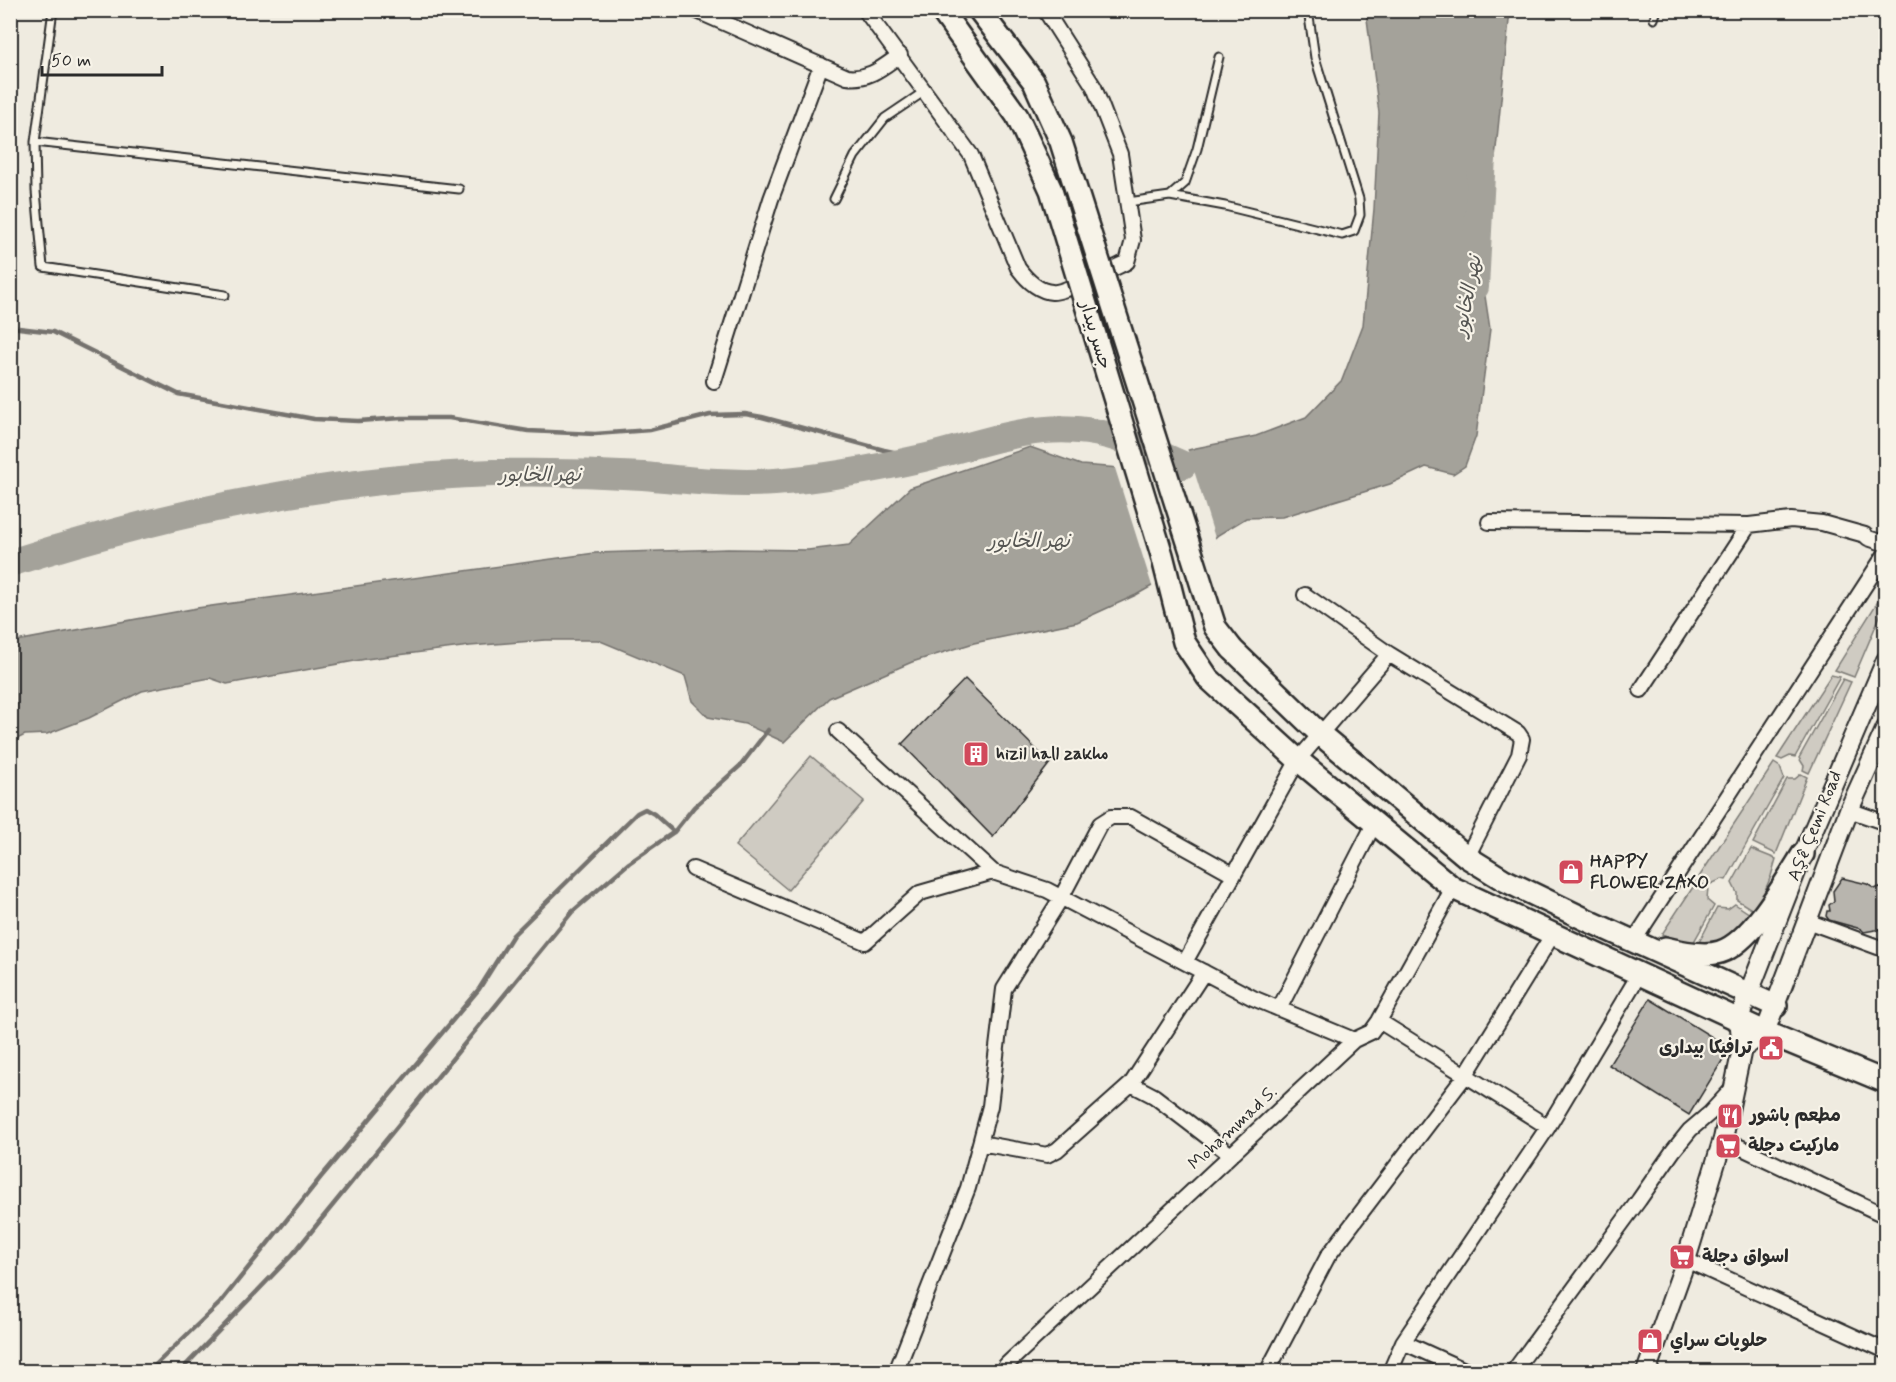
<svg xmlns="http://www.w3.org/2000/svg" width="1896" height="1382" font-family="Mynerve,'Playpen Sans Arabic',sans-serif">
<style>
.green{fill:#cfcbc2;stroke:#7d7b76;stroke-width:1.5}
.water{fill:#a4a29a;stroke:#74726e;stroke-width:1.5}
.pier{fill:#efebe0}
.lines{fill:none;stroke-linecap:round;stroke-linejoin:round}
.stream{stroke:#74726e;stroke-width:4.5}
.river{stroke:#a4a29a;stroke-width:28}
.building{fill:#b8b5ae;stroke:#2b2b2b;stroke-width:1.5}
.lane-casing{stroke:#2b2b2b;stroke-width:11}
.street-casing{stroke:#2b2b2b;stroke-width:18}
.secondary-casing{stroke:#2b2b2b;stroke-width:22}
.primary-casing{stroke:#2b2b2b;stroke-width:26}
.lane{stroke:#f7f3e8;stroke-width:7}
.street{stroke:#f7f3e8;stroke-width:14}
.secondary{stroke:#f7f3e8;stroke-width:18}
.primary{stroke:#f7f3e8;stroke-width:21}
.primary-bridge-casing{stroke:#2b2b2b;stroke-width:26;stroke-linecap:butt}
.primary-bridge{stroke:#f7f3e8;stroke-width:21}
.labels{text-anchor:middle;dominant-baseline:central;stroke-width:4.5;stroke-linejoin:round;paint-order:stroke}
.street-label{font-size:18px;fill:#2b2b2b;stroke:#f7f3e8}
.poi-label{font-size:18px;font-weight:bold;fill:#2b2b2b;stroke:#f7f3e8;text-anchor:start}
.water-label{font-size:20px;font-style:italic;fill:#555552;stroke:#f7f3e8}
</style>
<rect width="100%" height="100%" fill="#efebe0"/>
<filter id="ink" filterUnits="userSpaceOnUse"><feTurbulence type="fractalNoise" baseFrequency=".0167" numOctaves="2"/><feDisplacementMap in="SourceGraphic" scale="12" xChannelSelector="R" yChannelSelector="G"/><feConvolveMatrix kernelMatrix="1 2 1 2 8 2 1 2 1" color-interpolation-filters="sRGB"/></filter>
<g filter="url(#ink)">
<path class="green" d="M1885 590V604L1854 677 1835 670Z
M1831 675 1840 677 1795 757 1790 756 1782 760 1777 758Z
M1843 679 1851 682 1809 773 1803 770 1804 766 1799 758Z
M811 756 864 801 788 890 735 846Z
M1774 763 1780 767 1784 778 1726 880 1722 879 1711 884 1699 877Z
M1801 774 1807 777 1776 854 1753 843 1787 779H1795Z
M1751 849 1776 859 1771 876 1756 912 1737 900V893L1732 883Z
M1697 881 1708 887 1707 900 1714 906 1692 945 1662 934Z
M1735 904 1753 916 1734 938 1696 948 1717 908 1728 909Z"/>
<path class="water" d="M1366 11H1510L1493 178 1471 204 1490 329 1476 436 1465 466 1453 474 1426 467 1390 484 1282 517 1246 518 1218 535 1184 568 1136 595 1077 622 974 643 912 662 829 698 784 742 745 724 708 717 692 701 685 676 598 640H545L470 646 366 659 227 684 210 678 142 691 89 718 47 734 25 735 11 742V642L197 608 595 553 728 549 808 550 849 545 910 488 1030 447 1081 465 1120 468 1196 448 1256 436 1306 417 1342 380 1363 325 1374 209 1379 113Z"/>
<path class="pier" d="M1187 448 1216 541 1185 570 1153 589 1114 465H1120Z"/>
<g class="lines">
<path class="stream" d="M10 327 53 332 178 394 314 419 358 421 402 418H449L528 431 595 434 650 430 710 415 745 414 762 417 884 450 922 458
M148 1372 220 1303 321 1177 479 989 513 935 637 813 645 809 654 814 674 832
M183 1372 186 1365 293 1254 572 912 629 863 674 832 694 807 741 765 768 730"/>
<path class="river" d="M1475 287 1482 156
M10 563C167 513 329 478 493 473 543 472 593 473 643 476 687 480 730 485 775 482 825 478 874 469 923 458 978 445 1030 423 1087 431 1122 436 1151 451 1183 465"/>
</g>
<path class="building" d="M965 679 1050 763 993 837 902 744Z
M1842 878 1867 884 1875 889 1879 887 1884 888 1886 891V916L1881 929 1864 932 1861 929 1829 920 1826 916 1827 911H1830L1829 905 1834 901 1833 891Z
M1650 999 1730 1048 1689 1115 1609 1065Z"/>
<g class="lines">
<g class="lane-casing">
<path id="lane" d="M53 10 35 142 36 191 43 267 225 295
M1654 19 1657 10
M35 142 459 189
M1170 196 1185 183 1197 149 1219 57
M834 199 855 156 885 118 925 91
M1128 202 1170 196 1225 206 1342 235 1354 231 1360 215 1359 199 1315 58 1308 10"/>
</g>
<g class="street-casing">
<path id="street" d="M695 10 847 77C869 80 883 67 900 55
M865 10 971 155 1018 268C1026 279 1037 291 1052 292 1062 294 1114 268 1127 262L1133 240 1120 154 1094 87 1045 10
M714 381 771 199 821 65
M1489 522 1749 525 1791 520 1822 523 1865 535 1868 538 1886 544
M1305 595 1389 654 1518 733 1522 739 1519 755 1467 857
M1641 690 1749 525
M838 731 993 872
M1849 810 1886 823
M693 869 865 942 920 893 993 872 1047 890 1253 998 1354 1040
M1807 921 1886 950
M1633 942 1886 553
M1185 962 1298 760 1389 654
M1204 972 1131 1084 1154 1096 1231 1155
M1279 1009 1374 824
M1379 1021 1548 1127
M1723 1139 1886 1216
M980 1143 1047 1155 1057 1150 1131 1084
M1686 1260 1886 1351
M1403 1342 1469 1372
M896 1372 968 1188 990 1106 1004 989 1061 898 1100 824 1111 817H1131L1233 874
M1005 1372 1006 1365 1354 1040 1371 1032 1379 1021 1453 888
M1267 1372 1328 1256 1465 1076 1553 934
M1390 1372 1403 1342 1548 1127 1640 973
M1513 1372 1639 1200 1673 1151 1690 1130 1710 1113 1734 1087"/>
</g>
<g class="secondary-casing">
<path id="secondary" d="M1742 1049 1765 1032 1849 810 1886 728
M1646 1372 1686 1260 1723 1139 1742 1049 1739 1018 1803 854 1886 660"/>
</g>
<g class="primary-casing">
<path id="primary" d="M1232 649 1320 734 1467 857 1504 880 1591 922 1776 1006
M1208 678 1298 760 1453 888 1765 1032 1886 1082
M1665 948C1681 952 1704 957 1720 952 1751 943 1786 881 1803 854"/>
</g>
<use href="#lane" class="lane"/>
<use href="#street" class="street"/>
<use href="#secondary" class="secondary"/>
<use href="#primary" class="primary"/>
<g class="primary-bridge-casing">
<path id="primary-bridge" d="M941 10 1017 116 1051 190 1162 555 1184 642 1208 678
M979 10 1034 82 1061 142 1215 627 1232 649"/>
</g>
<use href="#primary-bridge" class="primary-bridge"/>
</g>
</g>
<defs>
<g id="building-square" transform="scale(1.35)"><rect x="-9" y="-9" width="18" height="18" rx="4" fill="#d1495b" stroke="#f7f3e8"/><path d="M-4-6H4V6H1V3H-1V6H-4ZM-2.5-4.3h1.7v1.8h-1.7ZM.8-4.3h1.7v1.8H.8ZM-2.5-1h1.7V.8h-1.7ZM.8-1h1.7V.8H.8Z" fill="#fff"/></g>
<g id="shop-square" transform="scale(1.35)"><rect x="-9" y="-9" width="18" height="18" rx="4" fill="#d1495b" stroke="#f7f3e8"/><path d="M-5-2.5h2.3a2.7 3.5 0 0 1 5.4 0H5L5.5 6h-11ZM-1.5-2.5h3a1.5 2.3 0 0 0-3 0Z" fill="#fff"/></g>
<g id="civic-square" transform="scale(1.35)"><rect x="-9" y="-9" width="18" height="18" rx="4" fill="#d1495b" stroke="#f7f3e8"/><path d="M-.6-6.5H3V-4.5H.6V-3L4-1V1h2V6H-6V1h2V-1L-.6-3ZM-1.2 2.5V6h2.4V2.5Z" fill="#fff"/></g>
<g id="restaurant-square" transform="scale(1.35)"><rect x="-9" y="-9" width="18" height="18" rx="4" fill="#d1495b" stroke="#f7f3e8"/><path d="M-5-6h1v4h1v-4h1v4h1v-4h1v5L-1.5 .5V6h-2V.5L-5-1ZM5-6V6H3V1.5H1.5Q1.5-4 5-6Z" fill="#fff"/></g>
<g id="supermarket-square" transform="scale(1.35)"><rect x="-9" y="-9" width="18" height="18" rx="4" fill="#d1495b" stroke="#f7f3e8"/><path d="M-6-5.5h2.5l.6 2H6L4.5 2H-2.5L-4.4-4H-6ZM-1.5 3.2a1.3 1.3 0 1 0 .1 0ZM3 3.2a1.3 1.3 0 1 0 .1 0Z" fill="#fff"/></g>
</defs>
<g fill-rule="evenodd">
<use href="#building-square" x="976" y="754"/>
<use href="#shop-square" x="1571" y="872"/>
<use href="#civic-square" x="1771" y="1048"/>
<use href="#restaurant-square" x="1730" y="1116"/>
<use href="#supermarket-square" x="1728" y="1146"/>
<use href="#supermarket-square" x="1682" y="1257"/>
<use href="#shop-square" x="1650" y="1341"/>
</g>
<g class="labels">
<g class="street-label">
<text transform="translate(1095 335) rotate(73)">جسر بيدار</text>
<text transform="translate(1815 826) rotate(-68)">Aşê Çemi Road</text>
<text transform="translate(1233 1128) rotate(-43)">Mohammad S.</text>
</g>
<g class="poi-label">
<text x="996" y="754">hizil hall zakho</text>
<text x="1590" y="862">HAPPY<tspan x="1590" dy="21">FLOWER ZAXO</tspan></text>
<text x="1752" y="1048" text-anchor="end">ترافيكا بيدارى</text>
<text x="1750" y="1116">مطعم باشور</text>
<text x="1748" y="1146">ماركيت دجلة</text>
<text x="1702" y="1257">اسواق دجلة</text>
<text x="1670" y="1341">حلويات سراي</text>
</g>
<g class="water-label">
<text transform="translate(1468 296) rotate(-79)">نهر الخابور</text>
<text x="540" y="475">نهر الخابور</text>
<text x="1029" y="541">نهر الخابور</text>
</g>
</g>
<rect width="1896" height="1382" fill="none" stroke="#f7f3e8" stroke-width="36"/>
<rect x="18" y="18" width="1860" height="1346" fill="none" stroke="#2b2b2b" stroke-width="2" filter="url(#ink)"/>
<path d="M42 66v9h120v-9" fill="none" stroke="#2b2b2b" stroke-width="3"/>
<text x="51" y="66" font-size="18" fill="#2b2b2b" stroke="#f7f3e8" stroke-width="4.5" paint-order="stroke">50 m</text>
</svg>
